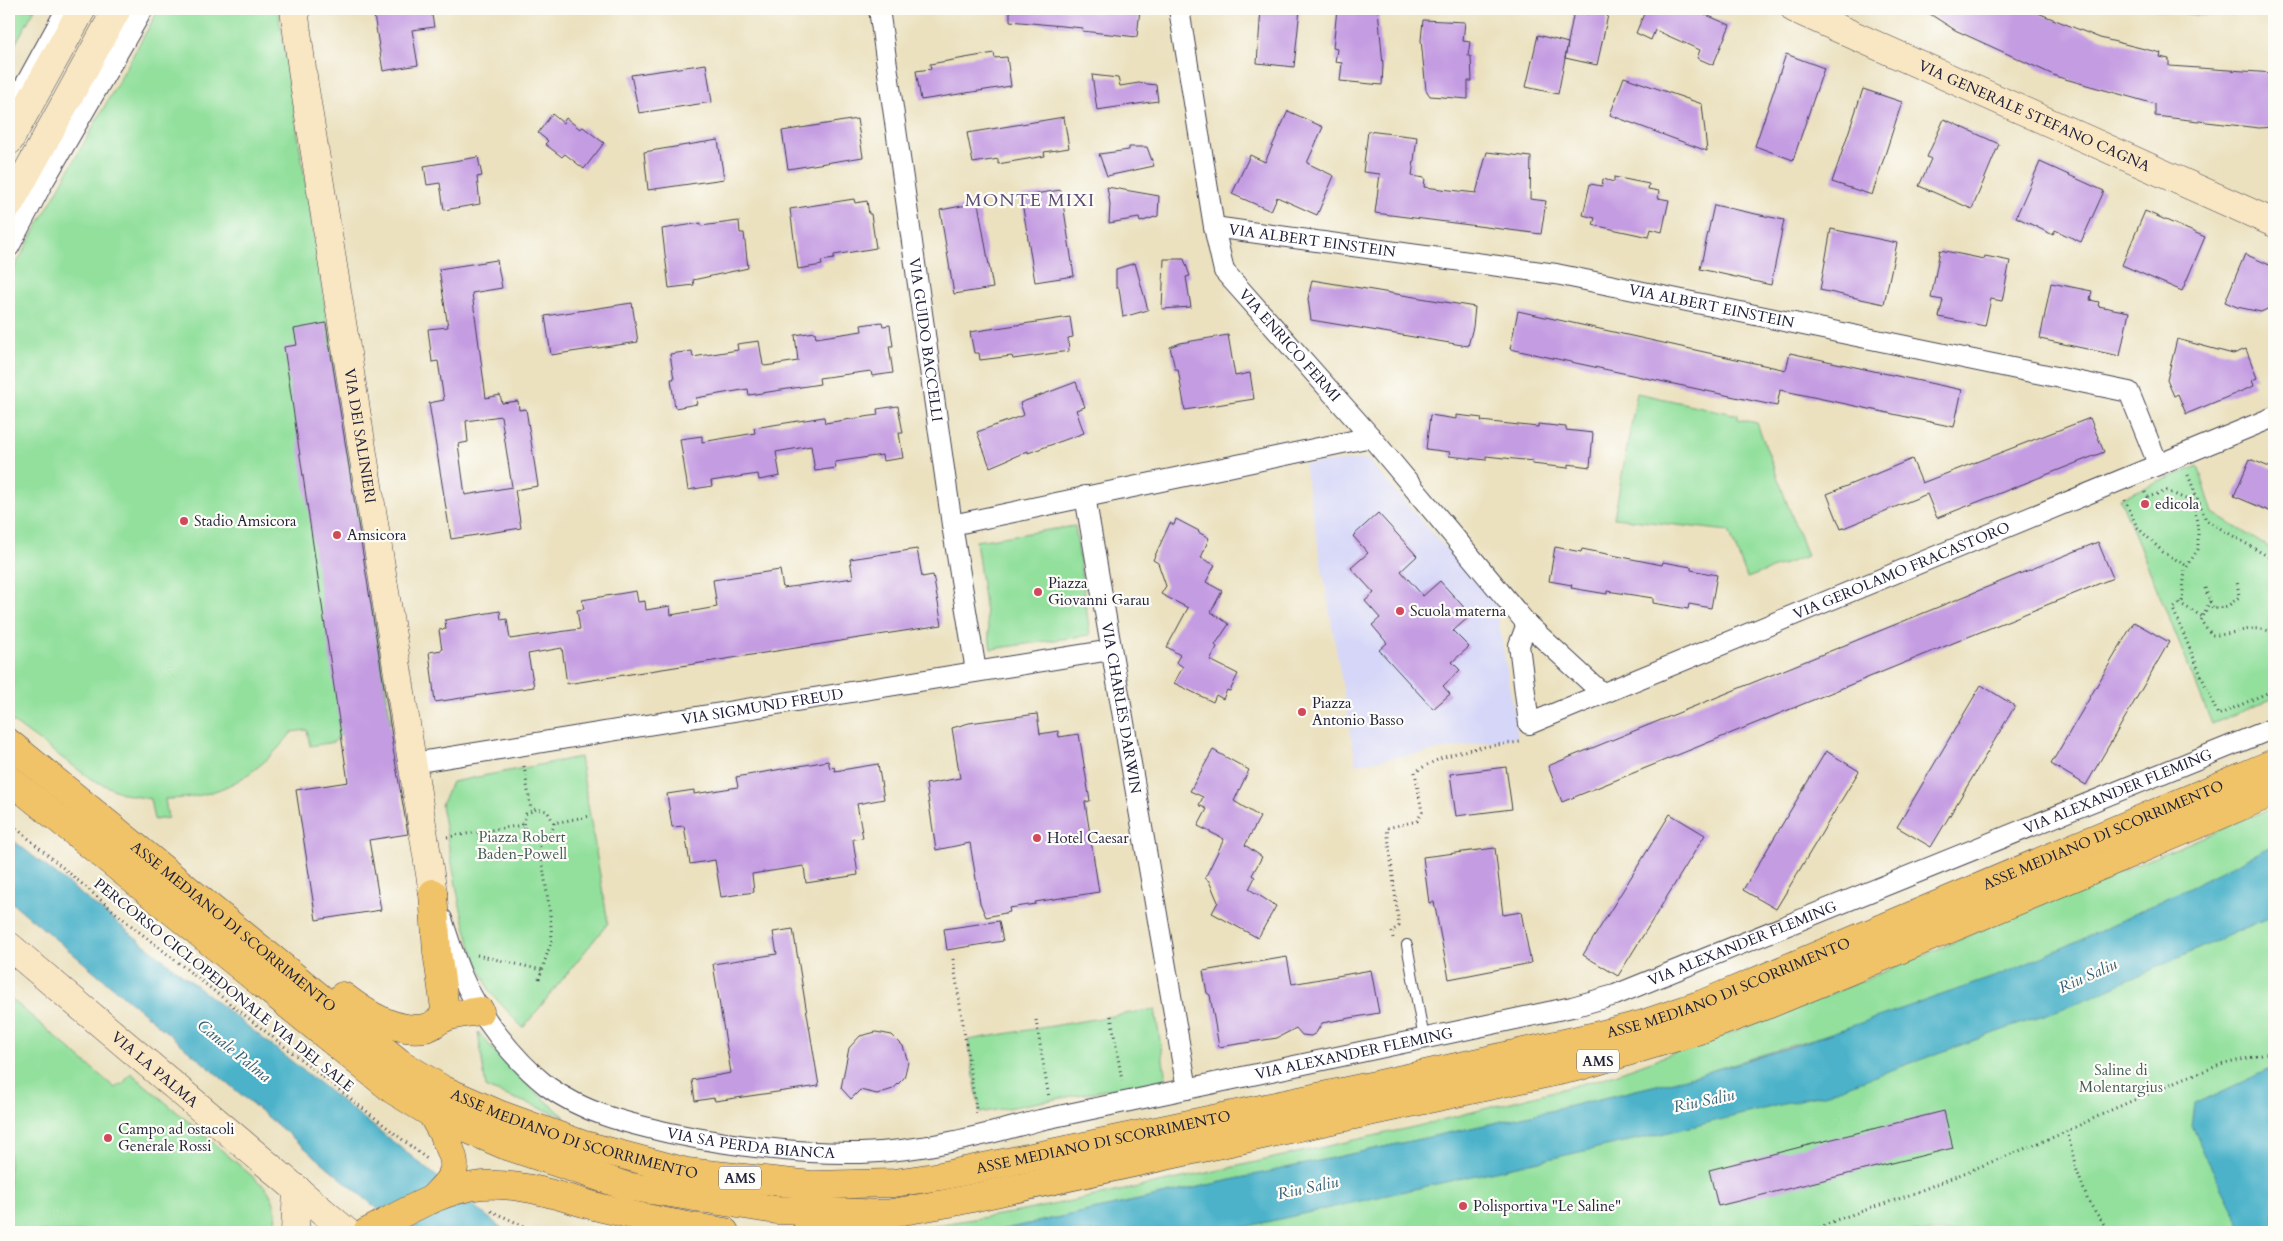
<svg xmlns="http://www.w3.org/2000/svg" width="2283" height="1241" font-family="Cardo,serif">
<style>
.built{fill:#d6d7f8}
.green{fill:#93e09d;stroke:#5a816c}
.water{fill:#4bb2c9;stroke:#366a82}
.building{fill:#c49ce2;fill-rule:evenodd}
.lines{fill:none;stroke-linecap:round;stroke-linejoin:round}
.lane-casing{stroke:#403f4f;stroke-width:12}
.street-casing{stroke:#403f4f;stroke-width:22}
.secondary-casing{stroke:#403f4f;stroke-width:29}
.highway-casing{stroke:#403f4f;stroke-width:29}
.path{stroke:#403f4f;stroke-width:3;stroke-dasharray:1 4;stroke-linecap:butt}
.lane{stroke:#fff;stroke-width:10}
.street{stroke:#fff;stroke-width:20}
.secondary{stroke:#f9e7c3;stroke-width:28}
.highway{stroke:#f0c369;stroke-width:28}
.poi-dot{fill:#d1495b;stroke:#fdfcf7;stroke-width:2}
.labels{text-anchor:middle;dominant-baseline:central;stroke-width:4.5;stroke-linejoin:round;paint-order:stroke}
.shield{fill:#fdfcf7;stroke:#646373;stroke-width:1}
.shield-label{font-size:14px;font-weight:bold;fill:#22223b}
.street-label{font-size:15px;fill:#22223b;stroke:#fdfcf7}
.poi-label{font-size:15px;fill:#22223b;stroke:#fdfcf7;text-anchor:start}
.park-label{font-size:15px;fill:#445b58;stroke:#fdfcf7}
.water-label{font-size:16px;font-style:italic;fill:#325c74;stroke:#fdfcf7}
.quarter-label{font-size:18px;letter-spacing:1px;fill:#5b4d75;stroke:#fdfcf7}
</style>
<rect width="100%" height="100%" fill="#fdfcf7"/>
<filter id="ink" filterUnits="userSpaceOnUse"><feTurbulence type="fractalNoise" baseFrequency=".02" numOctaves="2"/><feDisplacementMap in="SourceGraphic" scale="10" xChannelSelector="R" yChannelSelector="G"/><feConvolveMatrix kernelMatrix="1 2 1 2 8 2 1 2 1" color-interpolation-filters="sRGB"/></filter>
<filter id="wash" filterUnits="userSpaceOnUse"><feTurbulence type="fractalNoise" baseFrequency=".0096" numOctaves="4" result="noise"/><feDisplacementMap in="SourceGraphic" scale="20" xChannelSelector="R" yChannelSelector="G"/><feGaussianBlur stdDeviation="1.12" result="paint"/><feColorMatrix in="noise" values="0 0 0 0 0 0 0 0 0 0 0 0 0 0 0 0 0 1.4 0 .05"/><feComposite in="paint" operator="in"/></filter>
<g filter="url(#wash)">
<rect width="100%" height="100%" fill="#ebe1bf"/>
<path class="built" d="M1367 459 1496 605 1518 737 1356 764 1304 464Z"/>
<path class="green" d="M9 9H35L9 55Z
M159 9H278L391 723 342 733 334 742 310 746 307 730 292 732C259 774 220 799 165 799L168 818 154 820 150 799 124 794 91 779 9 719V277Z
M2155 9H2274V14L2197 15Z
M1637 393 1738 415V419L1757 423 1807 556 1747 578 1729 531 1614 518Z
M2198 466 2213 513 2274 551V698L2212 724 2120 498Z
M1075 526 1090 635 991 649 976 541Z
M580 757 608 923 523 1028 490 992 470 944 460 906 441 805 452 782Z
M2274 807V1232H1036L1557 1117 1795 1050 1857 1025 1694 1076 1554 1110 991 1232H891L1018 1212 1202 1174 1418 1126 1604 1078 1788 1012Z
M9 997 115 1088 120 1084 122 1085 131 1073 266 1188C276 1201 278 1216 273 1232H9Z
M1155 1009 1166 1079 980 1113 968 1040Z
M478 1032 513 1072 565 1117 486 1088Z"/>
<path class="water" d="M9 837 503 1229 508 1232H405L9 900Z
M2274 845V915L2075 1004 1828 1093 1687 1128 1222 1232H991L1554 1110 1694 1076 1791 1047 2005 973 2094 934Z
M2274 1067V1232H2244L2204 1153 2192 1125 2195 1104Z"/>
<g id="blocks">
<path class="building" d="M373 9H431L434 27 412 30 418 65 383 71Z
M1010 9H1140L1137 37 1082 31 1083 28 1010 21Z
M1261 9H1300L1294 67 1257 63Z
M1337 9H1378L1383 65 1382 85 1340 81 1342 63 1335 62 1337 49 1333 48Z
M1646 9H1692L1730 25 1713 65 1697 58 1700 50 1655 30 1651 40 1636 33Z
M1922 9H2028L2100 38 2161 53 2160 57 2169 59V66L2274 73V127L2259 128 2155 116V104L2058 77 1955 30Z
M1574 11 1588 14 1589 11 1608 15 1597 65 1565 58Z
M1423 20 1465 22 1463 41 1470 42 1468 56H1471L1472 81H1468V99L1430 96 1426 90 1421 40Z
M1538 35 1568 43 1558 94 1526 87Z
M994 53 995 58 1007 57 1011 86 921 100 916 71 931 69 930 64Z
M1786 54 1824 68 1793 160 1755 146Z
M706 64 712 102 639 113 631 75Z
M1092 75 1118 78 1120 86 1139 83 1156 85 1158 101 1097 110Z
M1624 77 1702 104 1707 151 1610 115Z
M1863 89 1902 102 1872 195 1832 182Z
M1288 111 1323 127 1307 163 1334 176 1317 215 1277 197 1271 211 1232 194 1250 155 1265 162Z
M552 114 563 123 566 118 580 129 583 127 604 143 584 169 565 154 562 157 545 144 548 141 538 133Z
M1064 117 1069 148 1044 152 1045 156 998 164V159L973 163 967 133Z
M857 119 863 157 788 169 782 131Z
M1944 119 1999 144 1972 209 1919 186 1931 159 1927 157Z
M1368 131 1417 137 1412 176 1425 178 1424 187 1476 193 1487 152 1531 157 1530 199 1546 201 1541 234 1375 213 1380 174 1363 172Z
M718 140 724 179 648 190 644 152Z
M1129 147H1147L1154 166 1107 176 1099 154 1129 150Z
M478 157 482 176 477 177 480 204 444 210 440 183 427 185 424 166Z
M2040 162 2104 191 2081 242 2055 230 2053 235 2016 217Z
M1614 177 1649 184 1648 189 1659 191 1658 198 1669 200 1662 232 1651 229 1649 237 1593 225 1595 218 1583 215 1590 184 1602 186 1603 179 1614 182Z
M1107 187 1159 196 1158 216 1140 222 1139 218 1109 223 1110 204Z
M1061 190 1074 276 1035 282 1021 196Z
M854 199 855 203 867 201 869 214H871L876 248 834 255V259L821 261 822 265 798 269 790 209Z
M978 203 993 288 954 294 940 210Z
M1714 205 1784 220 1771 285 1700 269Z
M2145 211 2205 237 2182 291 2122 265Z
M739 221 740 233H744L748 268 693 280 694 285 669 288 662 229 701 223V226Z
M1831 229 1897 243 1884 304 1820 290Z
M1940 250 1984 259 1985 256 2010 261 2002 301 1991 299 1985 326 1939 317 1943 300 1931 298Z
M2245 254 2274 267V306L2261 312 2237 307 2225 302Z
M1164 259H1184L1190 276 1186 277 1191 307 1162 309Z
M497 260 502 288 472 293 486 398 500 395 502 403 518 401 519 410 526 409 538 486 515 490 521 528 451 539 429 403 444 400 438 361 432 362 428 329 448 327 439 269ZM501 416 512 487 465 495 458 444 468 442 466 421Z
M1135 263 1148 310 1123 317 1119 288H1116V269Z
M1312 280 1475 307 1473 327 1468 346 1311 320 1308 299Z
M2051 283 2092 291 2090 300 2099 302 2098 306 2129 312 2120 356 2040 339Z
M632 303 638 342 551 355 545 316Z
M1518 311 1786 370 1790 353 1962 390 1954 427 1780 390 1777 406 1510 349Z
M1070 317 1073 337 1068 338 1069 351 1013 359 1012 356 980 360 979 353H974L970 332Z
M882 322 883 326 890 325 893 346H889L893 373 872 376 871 371 819 378 820 384 749 395 748 389 696 398 697 404 675 408 671 379H674L670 354 692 351 693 357 738 350 737 344 759 341 763 365 765 366 798 361 795 335 815 332 816 338 862 331 861 325Z
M326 323 393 743H392L408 834 369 840 381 910 316 920 296 790 348 782 284 347 297 345 294 329Z
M1228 335 1235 376 1250 373 1254 399 1185 410 1178 369H1175L1170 347 1180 343Z
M2177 339 2233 354 2246 349 2257 378 2252 380 2254 386 2186 414 2178 394 2174 396 2167 380Z
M1076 382 1085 407 1076 410 1084 433 1028 453V451L990 467 977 432 1024 415 1020 403Z
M898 406 903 433H899L903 458 883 461 882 455 835 462 836 468 815 471 811 446 776 452 780 476 759 480 758 474 711 481 712 486 688 490 680 439 702 436V442L755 433 754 428 824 417 825 423 878 415 877 409Z
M1430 415 1456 419V415L1482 418 1481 421 1538 427V424L1566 427V430L1593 433 1590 467 1568 464V468L1532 464 1533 461 1486 456V460L1449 456 1450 452 1426 449Z
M2090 418 2104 452 1937 518 1927 494 1841 529 1827 494 1912 459 1922 483Z
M2250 459 2274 469V513L2234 496Z
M1378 513 1417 556 1401 571 1423 596 1440 581 1471 615 1453 631 1469 647 1452 662 1460 670 1443 686 1450 694 1433 709 1379 650 1387 643 1372 625 1380 618 1365 601 1374 593 1351 568 1368 553 1353 536Z
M1176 519 1199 531 1198 532 1209 538 1201 558 1215 565 1206 582 1222 591 1211 612 1229 624 1215 645 1217 647 1210 660 1238 674 1230 691 1227 690 1223 699 1216 695 1213 702 1174 683 1183 667 1176 662 1180 655 1167 647 1188 608 1161 594 1166 586 1158 563 1153 560 1170 523 1174 525Z
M2098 542 2113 578 1562 802 1548 766Z
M1555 547 1581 552 1582 549 1662 565 1663 562 1691 567V570L1717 575 1711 608 1689 604 1688 609 1653 603V598L1607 591V594L1571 588 1572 585 1549 581Z
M917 549 922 577 933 575 942 625 567 684 562 648 528 654 534 687 435 702 429 652 442 650 439 630 446 629 445 620 500 611 501 620 507 619 510 639 580 629 577 610 584 609 582 600 636 591 638 602 645 601 646 610 670 606 671 615 717 607 713 580 780 570 783 588 853 578 850 559Z
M2134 622 2169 642 2086 785 2051 764Z
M1981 685 2015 706 1931 847 1897 827Z
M1037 714 1040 734 1058 731 1059 737 1079 734 1090 801 1085 802 1099 892 1035 902 1036 904 1009 908 1010 912 986 917 980 903 970 843 936 850 926 784 960 778 952 728 969 723Z
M1213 750 1249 770 1234 801 1260 817 1245 845 1262 857 1252 875 1255 877 1249 889 1276 906 1258 938 1212 913 1218 902 1209 881 1205 878 1224 839 1198 826 1207 809 1199 805 1203 797 1190 791Z
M1826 751 1859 771 1776 909 1743 890Z
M828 761 830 768 834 767 835 771 878 764 884 799 857 804 863 838 853 839 858 875 806 883 804 866 752 874 754 892 721 897 715 860 690 864 684 826 672 827 667 794 694 790V794L738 787 736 777Z
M1506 767 1512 809 1456 816 1450 774Z
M1670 814 1705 835 1618 976 1583 955Z
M1495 848 1503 915 1521 912 1531 963 1449 979 1434 902 1429 903 1423 857Z
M999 921 1003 941 947 950 944 929Z
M793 929 819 1086 715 1101 714 1098 695 1101 692 1080 731 1073 713 964 777 954 773 932Z
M1287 957 1292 984 1371 970 1379 1013 1322 1023 1316 1033 1311 1036 1302 1035 1296 1028 1277 1038 1219 1047 1210 995 1207 993 1203 971Z
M876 1032 892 1035 903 1046 908 1062 904 1078 893 1089 877 1094 860 1090 851 1099 841 1088 849 1048 860 1036Z
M1944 1111 1953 1148 1718 1206 1709 1170Z"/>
</g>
</g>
<g filter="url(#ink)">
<use href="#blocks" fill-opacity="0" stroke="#403f4f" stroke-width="1"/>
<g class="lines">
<g class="lane-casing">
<path id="lane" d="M9 104 61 9
M1407 945 1424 1039"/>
</g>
<g class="street-casing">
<g id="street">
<path id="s1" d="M879 9 952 525 976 671"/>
<path id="s2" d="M1179 9 1214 227 1224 271 1371 437 1527 624 1602 693"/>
<path id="s3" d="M1214 227 1556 274 2129 392 2158 464"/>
<path d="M9 247 42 184 143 9"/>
<path id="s4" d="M1085 496 1187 1089"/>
<path d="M952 525 1371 437"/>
<path id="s5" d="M1527 624 1519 645 1529 724 2274 417"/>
<path id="s6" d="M413 763 1111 650"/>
<path id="s7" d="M442 919C448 938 454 957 462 976 478 1014 514 1060 547 1086 584 1113 626 1123 670 1133 733 1146 797 1154 861 1153 922 1151 982 1136 1040 1120L1572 1007 1615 995 2274 728"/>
</g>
</g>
<g class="secondary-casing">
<g id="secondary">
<path id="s8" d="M294 9 304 84 433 893"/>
<path id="s9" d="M1795 9 2274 223"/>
<path d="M9 141 82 9"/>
<path d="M9 205 117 9"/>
<path id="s10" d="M9 946 347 1232"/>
<path d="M295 1232 297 1189"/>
</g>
</g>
<g class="highway-casing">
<g id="highway">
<path id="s11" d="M9 743 400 1063 442 1089 501 1115 581 1144 687 1172 812 1185 894 1183 941 1176 1380 1084 1591 1037 1643 1024 1702 1004 2274 763"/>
<path d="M9 779 393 1090 432 1114 504 1145 626 1186 776 1210 886 1214 949 1203 1577 1067 1700 1030 1767 1005 2103 865 2274 792"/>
<path d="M433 893 437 952 445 1009 442 1019"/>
<path d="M343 996C365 1013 395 1033 425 1028 433 1027 435 1022 442 1019 452 1014 469 1013 480 1011"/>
<path d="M431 1200C438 1192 450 1182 453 1172 459 1156 439 1130 432 1114"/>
<path d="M367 1232C402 1214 444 1188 483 1185 523 1182 564 1198 602 1208 643 1218 684 1226 725 1232"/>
<path d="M806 1232 853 1224"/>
</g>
</g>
<path class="path" d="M2188 475 2206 520 2274 560
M2145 492 2148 497 2167 491 2188 500 2195 510 2198 530V549L2185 570 2182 601 2173 609 2218 715 2274 690
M2125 500 2137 527 2163 552 2187 566
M2192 506 2194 492
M2205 588 2213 609 2228 606 2239 597 2237 580
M2210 601 2201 621 2212 635C2236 636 2251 622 2274 633
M2179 603 2203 617
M524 766 531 810
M9 822 128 923 427 1159
M554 823C553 833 547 837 539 841L528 836 523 825 526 814 536 809 547 811 554 823 590 816
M447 837 523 825
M539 841 550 913 552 939 539 979
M1393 938 1392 931 1399 926 1387 828 1417 821 1422 812 1415 772C1450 750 1479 747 1520 742
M477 955 542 970
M953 959 977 1116
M1111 1016 1122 1081
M1036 1020 1049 1098
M2067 1131 2076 1168 2088 1201 2109 1232
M491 1211 537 1232
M1810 1232 1836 1220 1907 1196 2061 1134 2109 1111 2182 1079 2220 1065 2274 1052"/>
<use href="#lane" class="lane"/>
<use href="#street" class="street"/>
<use href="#secondary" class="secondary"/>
<use href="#highway" class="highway"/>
</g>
</g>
<g class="poi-dot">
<circle cx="2145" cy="504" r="5"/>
<circle cx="184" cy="521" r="5"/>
<circle cx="337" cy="535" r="5"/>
<circle cx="1038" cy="592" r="5"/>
<circle cx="1400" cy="611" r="5"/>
<circle cx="1302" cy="712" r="5"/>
<circle cx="1037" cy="838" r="5"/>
<circle cx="108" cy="1138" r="5"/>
<circle cx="1463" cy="1206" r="5"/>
</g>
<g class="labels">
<g class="shield">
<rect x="1577" y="1049.5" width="42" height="23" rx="4"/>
<rect x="719" y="1166.5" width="42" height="23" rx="4"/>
</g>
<g class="shield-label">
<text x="1598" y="1061">AMS</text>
<text x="740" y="1178">AMS</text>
</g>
<g class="street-label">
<text stroke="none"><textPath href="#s9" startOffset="262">VIA GENERALE STEFANO CAGNA</textPath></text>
<text stroke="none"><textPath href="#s3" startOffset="99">VIA ALBERT EINSTEIN</textPath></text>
<text stroke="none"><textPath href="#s3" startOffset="504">VIA ALBERT EINSTEIN</textPath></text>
<text stroke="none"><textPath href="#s1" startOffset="334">VIA GUIDO BACCELLI</textPath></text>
<text stroke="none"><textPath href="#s2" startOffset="365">VIA ENRICO FERMI</textPath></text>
<text stroke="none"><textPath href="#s8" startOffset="432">VIA DEI SALINIERI</textPath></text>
<text stroke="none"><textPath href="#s5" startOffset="505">VIA GEROLAMO FRACASTORO</textPath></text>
<text stroke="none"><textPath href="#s6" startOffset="354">VIA SIGMUND FREUD</textPath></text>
<text stroke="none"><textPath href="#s4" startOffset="215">VIA CHARLES DARWIN</textPath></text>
<text stroke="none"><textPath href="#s7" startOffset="1839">VIA ALEXANDER FLEMING</textPath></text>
<text stroke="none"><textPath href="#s11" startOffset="2285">ASSE MEDIANO DI SCORRIMENTO</textPath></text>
<text stroke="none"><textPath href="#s11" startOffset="290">ASSE MEDIANO DI SCORRIMENTO</textPath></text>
<text stroke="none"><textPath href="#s7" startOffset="1434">VIA ALEXANDER FLEMING</textPath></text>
<text transform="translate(224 985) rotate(39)">PERCORSO CICLOPEDONALE VIA DEL SALE</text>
<text stroke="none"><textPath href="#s11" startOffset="1880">ASSE MEDIANO DI SCORRIMENTO</textPath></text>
<text stroke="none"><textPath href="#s7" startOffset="1029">VIA ALEXANDER FLEMING</textPath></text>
<text stroke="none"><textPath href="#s10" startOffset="191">VIA LA PALMA</textPath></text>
<text stroke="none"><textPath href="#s11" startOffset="695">ASSE MEDIANO DI SCORRIMENTO</textPath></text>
<text stroke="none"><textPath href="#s7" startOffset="415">VIA SA PERDA BIANCA</textPath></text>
<text stroke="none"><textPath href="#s11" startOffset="1235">ASSE MEDIANO DI SCORRIMENTO</textPath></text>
</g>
<g class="poi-label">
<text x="2155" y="504">edicola</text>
<text x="194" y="521">Stadio Amsicora</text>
<text x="347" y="535">Amsicora</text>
<text x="1048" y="583">Piazza<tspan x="1048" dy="17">Giovanni Garau</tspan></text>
<text x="1410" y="611">Scuola materna</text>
<text x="1312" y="703">Piazza<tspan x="1312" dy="17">Antonio Basso</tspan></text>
<text x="1047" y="838">Hotel Caesar</text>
<text x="118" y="1129">Campo ad ostacoli<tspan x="118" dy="17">Generale Rossi</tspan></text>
<text x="1473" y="1206">Polisportiva "Le Saline"</text>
</g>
<g class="park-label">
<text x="522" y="837">Piazza Robert<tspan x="522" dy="17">Baden-Powell</tspan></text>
<text x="2121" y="1070">Saline di<tspan x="2121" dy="17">Molentargius</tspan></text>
</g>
<g class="water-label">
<text transform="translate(2088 976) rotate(-24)">Riu Saliu</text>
<text transform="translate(234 1051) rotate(39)">Canale Palma</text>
<text transform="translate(1704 1101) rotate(-12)">Riu Saliu</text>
<text transform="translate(1308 1188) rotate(-12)">Riu Saliu</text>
</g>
<g class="quarter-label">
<text x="1030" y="200">MONTE MIXI</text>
</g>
</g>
<rect width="2283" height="1241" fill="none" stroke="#fdfcf7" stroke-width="30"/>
</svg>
